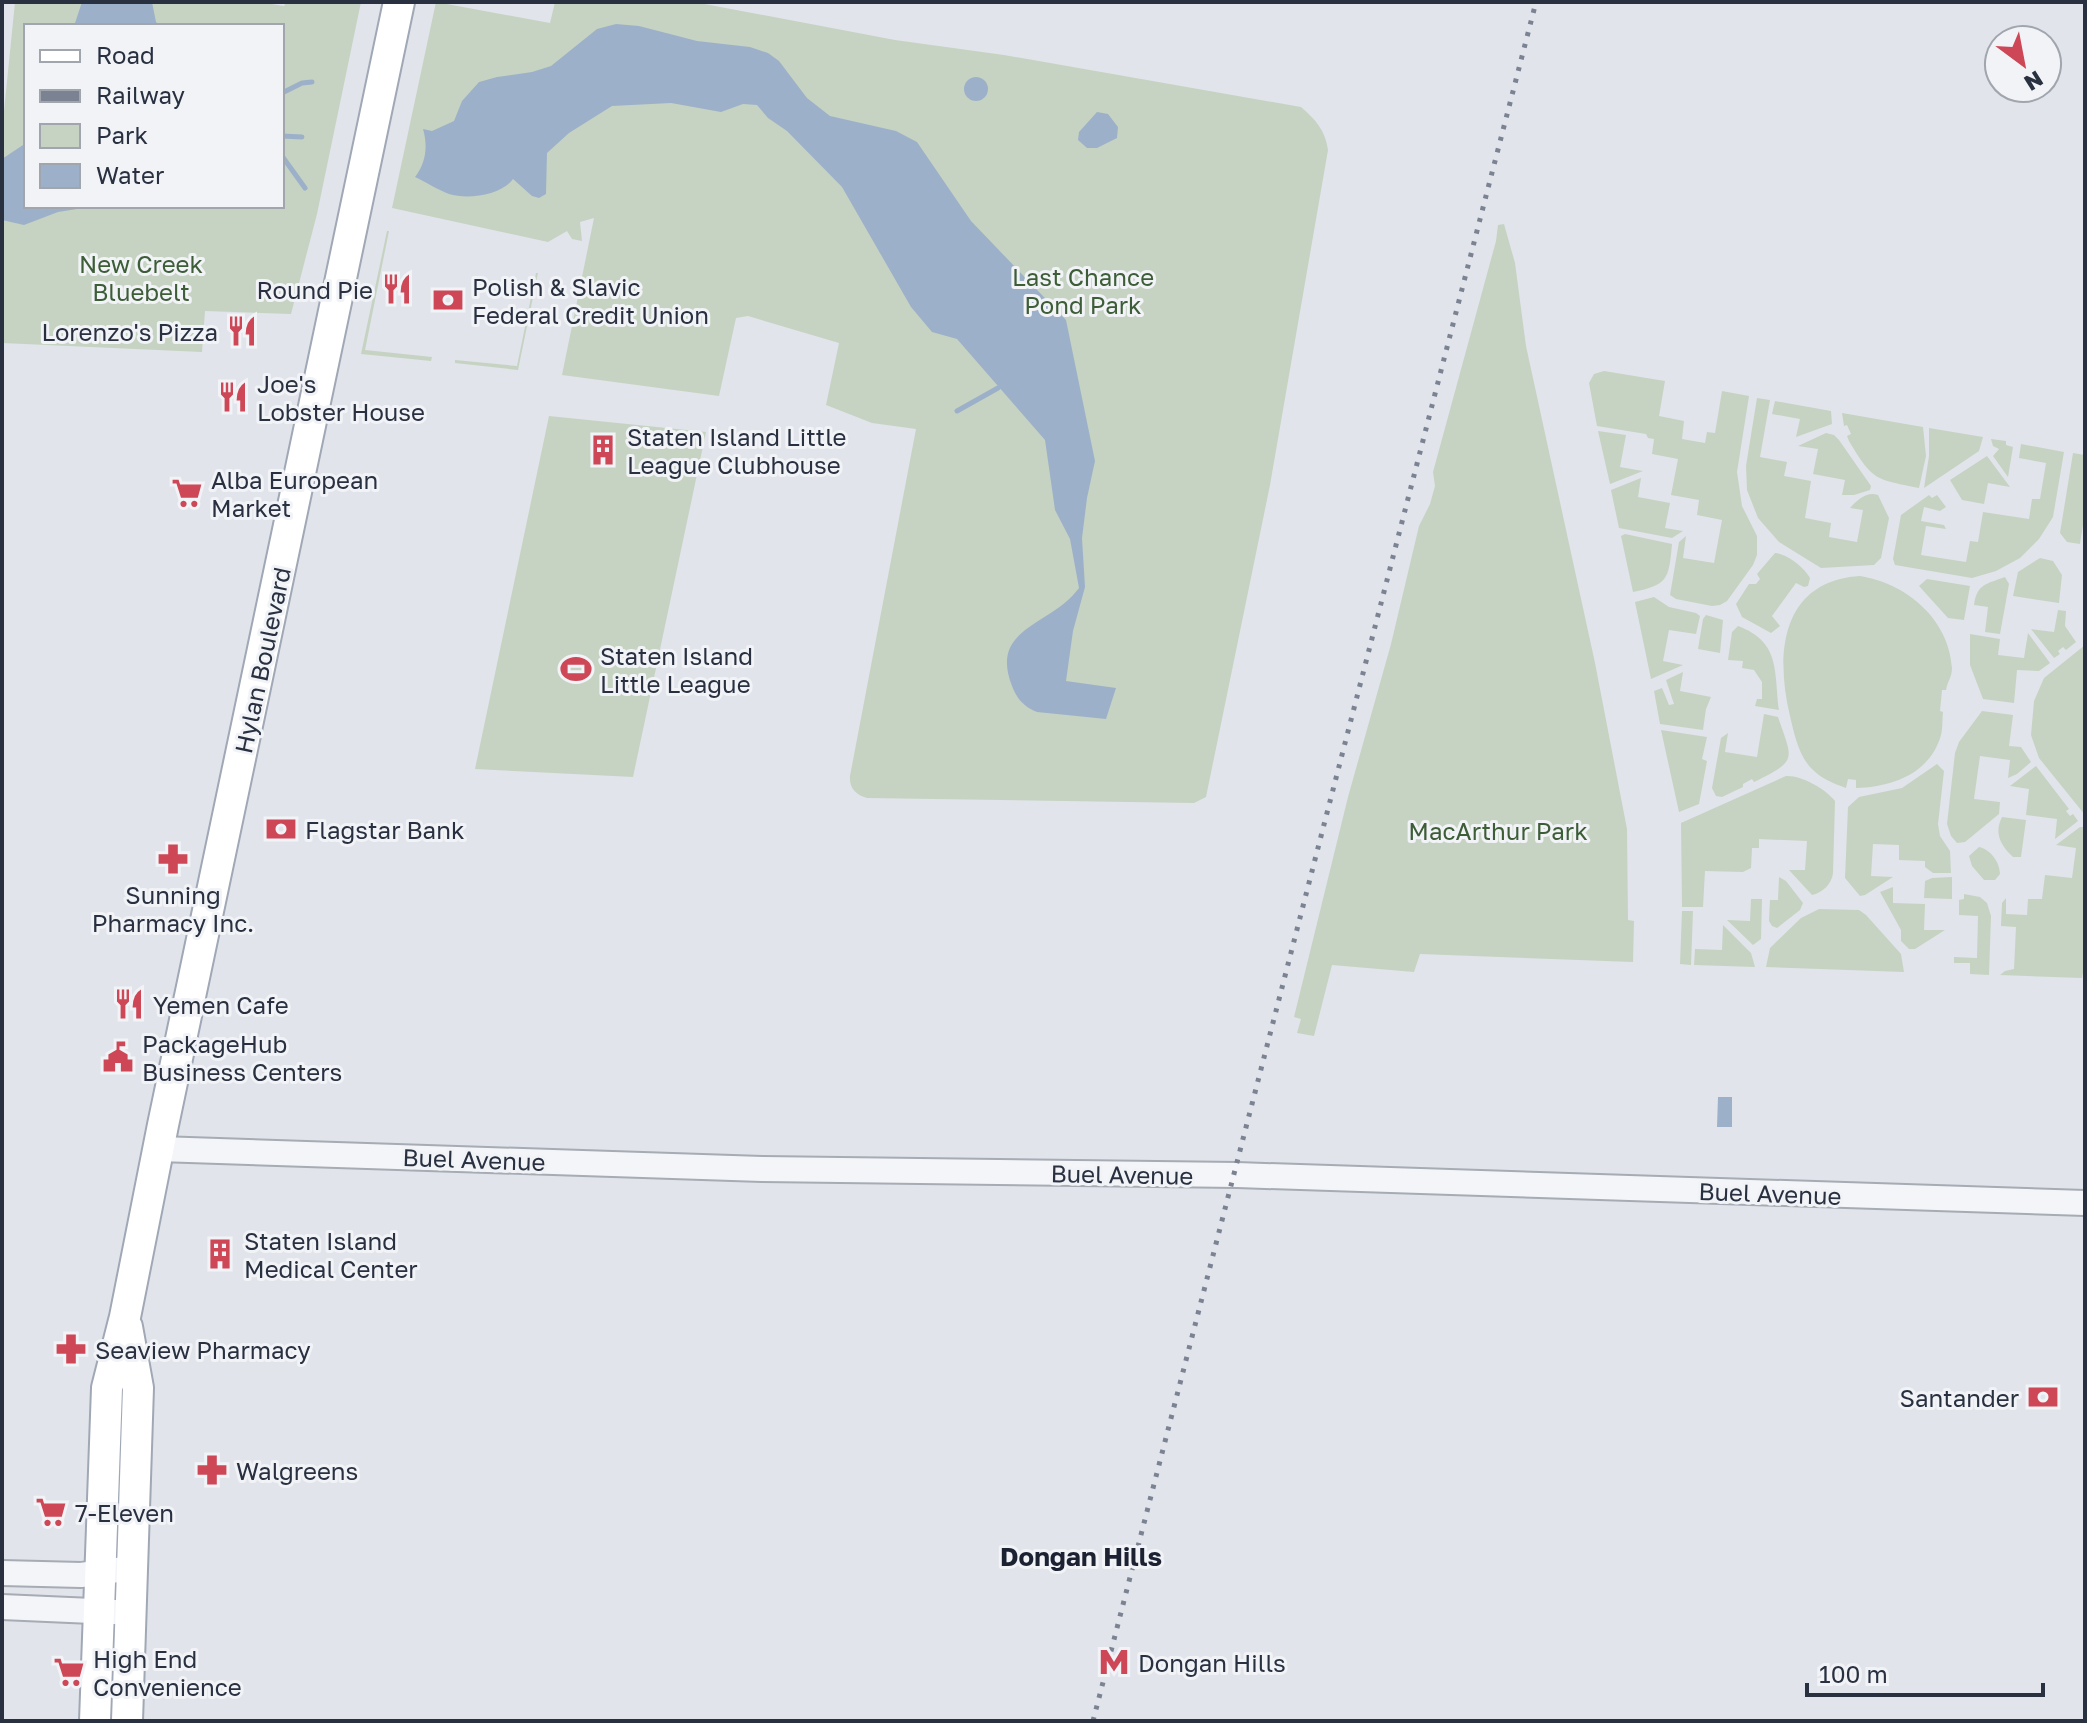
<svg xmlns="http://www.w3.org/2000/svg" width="2087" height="1723" font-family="'Golos Text',sans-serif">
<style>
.green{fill:#c6d3c2;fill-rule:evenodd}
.water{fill:#9cb1c9}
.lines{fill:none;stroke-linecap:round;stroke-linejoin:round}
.stream{stroke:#9cb1c9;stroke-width:5}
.tertiary-casing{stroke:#a6abb4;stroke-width:28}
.primary-casing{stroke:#a0a8b5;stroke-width:34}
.tertiary{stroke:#f4f5f8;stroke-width:24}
.primary{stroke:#fff;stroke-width:30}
.rail{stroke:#7b8393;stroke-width:5;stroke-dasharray:4 8;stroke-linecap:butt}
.labels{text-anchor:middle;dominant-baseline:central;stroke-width:6;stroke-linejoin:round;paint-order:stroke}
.park-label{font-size:24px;fill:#3d5d37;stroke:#f1f3f7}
.poi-label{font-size:24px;fill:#293141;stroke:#f1f3f7;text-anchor:start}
.street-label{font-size:24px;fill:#293141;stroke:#f1f3f7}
.neighbourhood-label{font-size:26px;font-weight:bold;fill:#1c2232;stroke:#f1f3f7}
</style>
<rect width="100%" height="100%" fill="#e1e4ea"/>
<path class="green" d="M15 2H260L284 6 286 2H361L317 214 291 314 205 311 202 352 2 343V131ZM26 26H282V206H26Z
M436 2 550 23 555 2H694L895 40 1004 55 1301 107C1316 120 1325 130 1328 150L1270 485 1206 797 1194 803 867 798C856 795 849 788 850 776L916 429 872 423 826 405 839 343 748 316 736 318 719 396 562 375 594 218 580 222 582 241 572 239 567 231 548 242 392 208Z
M1504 224 1515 263 1526 346 1595 663 1627 829 1628 920 1634 921 1633 962 1420 954 1414 972 1332 965 1314 1036 1297 1033 1301 1019 1294 1017 1348 797 1391 644 1419 526 1430 504 1435 486 1433 472 1496 241 1498 225Z
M387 231H389L365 350 432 357 431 361 361 354Z
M536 273H538L518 370 455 363V360L517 366Z
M1604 371 1665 381 1659 416 1684 421 1682 439 1705 443 1707 432 1715 433 1722 391 1749 396 1737 472 1742 506 1757 536V555L1753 565 1727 601 1720 605 1712 606 1676 599 1670 595 1679 542 1686 536 1683 558 1714 563 1722 520 1697 515 1699 500 1671 495 1678 459 1652 454 1654 439 1648 438 1646 434 1597 426 1589 383 1594 374Z
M1757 398 1770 400 1760 457 1787 462 1784 476 1811 481 1805 518 1831 523 1829 537 1857 542 1863 510 1850 508C1857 500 1867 491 1878 495L1889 518 1881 558 1874 565 1821 568 1779 542 1758 518 1747 490 1746 466Z
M1775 401 1831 411 1832 424 1796 437 1800 419 1772 414Z
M1842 413 1923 427 1926 456 1919 488C1875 479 1873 481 1849 441L1847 436 1851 434 1847 425 1844 426Z
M549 416 706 432 633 777 475 769Z
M1929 428 1983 437 1979 451 1924 488 1929 456Z
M1598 431 1626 435 1620 467 1643 471 1610 484Z
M1826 433 1834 435 1839 440 1871 486 1870 490 1854 495H1842L1845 480 1813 474 1818 449 1798 446Z
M1991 439 2006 441V445L2013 447 2008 477 1993 456 1999 449 1993 446Z
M2021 444 2064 452 2053 517 2039 539 2020 558 1996 571 1972 578 1895 565 1893 559 1901 515 1929 495 1932 498 1937 495 1946 507 1940 511 1924 507 1921 521 1944 525 1946 529 1926 526 1921 555 1966 562 1970 541 1978 542 1983 512 2029 519 2032 499H2040L2046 463 2019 458Z
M2073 453 2085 455V512L2080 544 2067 542 2060 533Z
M1987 456 2010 487 1988 483 1984 504 1962 500 1950 480Z
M1641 478 1638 497 1670 503 1665 528 1683 531 1672 538 1619 528 1611 490Z
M1625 534 1672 544C1669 580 1667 585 1633 592L1621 536Z
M1775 553C1787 554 1804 567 1810 578L1808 586 1804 587 1796 583 1772 616 1780 626 1771 633 1742 617 1736 604 1749 584H1756L1760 579 1757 574Z
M2040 558 2053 561 2062 575 2059 603 2013 596 2018 572Z
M1860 576C1905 583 1949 618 1952 668 1952 677 1948 680 1946 690H1942L1940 711 1943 712C1942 721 1943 727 1941 735 1930 774 1892 787 1856 788V780L1848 779 1846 788C1832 783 1820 778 1810 767 1798 753 1794 733 1790 716 1775 654 1781 581 1860 576Z
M2005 577 2009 584 2000 634 1985 632 1988 607 1974 605C1977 584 1986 584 2005 577Z
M1927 579 1970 586 1964 620 1948 618 1919 586Z
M1654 597 1669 607 1696 613 1700 616 1696 634 1669 630 1663 661 1683 665 1651 679 1635 602Z
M2058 610 2066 611 2065 626 2076 642 2066 650 2063 647 2058 651 2060 654 2054 658 2031 629 2054 632Z
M1706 615 1723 620 1720 653 1698 649 1703 619Z
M1738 626C1781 642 1774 672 1779 710L1755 706 1757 699H1762V682L1754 670 1742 668 1743 661 1728 660 1732 632Z
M2028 633 2050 663 2039 671 2017 670 2014 703 1983 699 1970 665V634L2000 639 1998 655 2024 658Z
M2085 645V815L2039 758 2031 735 2034 701 2044 678Z
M1683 672 1680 691 1711 697 1706 709 1703 730 1660 724 1654 691 1662 688 1669 705 1674 704 1666 680Z
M1982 711 2013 715 2009 746 2021 747 2031 762 2017 774 2008 778 2010 760 1980 756 1974 799 2000 802 1999 814 1965 842 1957 843 1951 836 1947 824 1955 753 1959 742Z
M1764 714 1778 717C1793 761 1798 760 1754 782L1752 779 1743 784V787L1722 797 1716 796 1712 788 1721 738 1728 733 1725 752 1757 757Z
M1661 730 1707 737 1702 759 1707 761 1699 804 1679 812Z
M1937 764 1944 771 1938 824 1940 836 1950 851 1951 873H1933L1925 867V861L1899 860V845L1873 844 1871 876 1893 877 1865 895 1860 896 1845 878 1848 807 1859 797 1902 788Z
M2036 766 2069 809 2066 811 2070 816 2073 814 2078 821 2055 839 2057 819 2026 815 2029 789 2010 786Z
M1786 776C1801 775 1826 789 1835 801L1833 873C1832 884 1822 893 1812 895L1789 870H1805L1807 841 1759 839V848H1752L1751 868 1743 872 1705 871 1703 907H1682L1681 823Z
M2002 817 2026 820 2021 857H2013C2000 845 1994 833 2002 817Z
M2080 827H2085V962L2082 978 2000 975 2005 971 2014 969 2016 927 2001 926 2002 903 2006 898V914L2027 915 2028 899H2042L2045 875 2072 878 2076 848 2056 845Z
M1979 847C1990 849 2000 862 2000 874L1995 880H1984L1972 866 1969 856Z
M1779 877 1786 881 1803 903 1800 910 1777 928 1772 926 1769 921 1770 900H1778Z
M1952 877V899L1924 898 1925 881 1932 878Z
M1893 887V903L1925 904 1924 930H1945L1915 949H1909L1901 941V930L1880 892Z
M1964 894 1980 897 1987 903 1991 916 1989 975 1970 974V963H1954V957L1977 958 1978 916 1959 915V900L1964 899Z
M1751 899H1762L1761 939 1753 945 1727 920 1750 921Z
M1819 909 1859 910 1866 915 1901 954 1904 972 1766 967 1770 948 1801 918Z
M1682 911H1693L1691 965 1680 964Z
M1723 925 1751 953 1755 967 1694 965 1695 949 1722 950Z"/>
<path class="water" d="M82 2H152L156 22 160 26H74Z
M616 24 639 26 697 41 750 47 768 53 779 61 807 98 830 116 896 131 917 142 971 221 1066 320 1095 461 1087 498 1082 538 1085 587 1073 631 1066 681 1116 688 1106 719 1037 712C1024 707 1017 699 1012 686 989 627 1050 627 1079 588L1070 539 1055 510 1045 440 957 339 932 332 911 307 842 187 787 131 768 118 757 105 743 104 721 112 671 103 612 106 569 133 547 153 546 194 539 198 532 196 513 179C502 195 468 200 449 194 438 190 426 182 415 177 426 163 428 146 423 129L432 131 454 121 462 101 479 82 497 77 532 72 551 66 597 29Z
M964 89a12 12 0 1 1 24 0a12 12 0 1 1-24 0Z
M1097 112 1108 114 1118 127 1117 138 1097 148H1087L1078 140 1079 132Z
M26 143V206H96L58 212 24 225 2 220V159Z
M1718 1097H1732V1127H1717Z"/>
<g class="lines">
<path class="stream" d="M282 93 302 83 312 82
M282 136 302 137
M282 156 305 188
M957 411 998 388"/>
<g class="tertiary-casing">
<path id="tertiary" d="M159 1149 762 1169 1237 1175 2085 1203
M2 1573 81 1575 132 1568
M2 1607 115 1612"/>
</g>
<g class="primary-casing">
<path id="primary" d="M95 1721 107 1388 125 1317 163 1125 399 2
M127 1721 138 1388 127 1327"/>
</g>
<use href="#tertiary" class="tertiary"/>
<use href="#primary" class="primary"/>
<path class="rail" d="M1093 1721 1536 2"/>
</g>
<defs>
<g id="restaurant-bare" transform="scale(2.4)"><path d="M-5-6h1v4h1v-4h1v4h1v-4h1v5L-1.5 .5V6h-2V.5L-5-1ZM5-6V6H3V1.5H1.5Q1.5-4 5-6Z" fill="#cd4757" stroke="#f1f3f7" stroke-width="2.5" paint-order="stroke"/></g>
<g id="bank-bare" transform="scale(2.4)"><path d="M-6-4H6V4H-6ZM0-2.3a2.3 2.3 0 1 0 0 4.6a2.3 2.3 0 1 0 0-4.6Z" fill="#cd4757" stroke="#f1f3f7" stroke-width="2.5" paint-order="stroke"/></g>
<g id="building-bare" transform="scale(2.4)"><path d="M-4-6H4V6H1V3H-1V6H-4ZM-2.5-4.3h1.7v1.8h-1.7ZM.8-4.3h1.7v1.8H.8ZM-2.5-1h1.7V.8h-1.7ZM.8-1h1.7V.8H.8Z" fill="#cd4757" stroke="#f1f3f7" stroke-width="2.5" paint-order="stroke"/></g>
<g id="supermarket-bare" transform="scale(2.4)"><path d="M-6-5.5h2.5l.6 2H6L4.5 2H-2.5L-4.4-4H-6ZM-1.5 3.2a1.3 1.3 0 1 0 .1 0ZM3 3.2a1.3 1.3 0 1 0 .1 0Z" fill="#cd4757" stroke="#f1f3f7" stroke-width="2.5" paint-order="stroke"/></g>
<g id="stadium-bare" transform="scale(2.4)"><path d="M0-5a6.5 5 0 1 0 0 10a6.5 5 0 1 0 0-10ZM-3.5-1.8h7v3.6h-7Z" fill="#cd4757" stroke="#f1f3f7" stroke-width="2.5" paint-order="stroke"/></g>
<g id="pharmacy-bare" transform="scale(2.4)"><path d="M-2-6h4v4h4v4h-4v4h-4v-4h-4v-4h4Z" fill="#cd4757" stroke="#f1f3f7" stroke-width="2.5" paint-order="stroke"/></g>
<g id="civic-bare" transform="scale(2.4)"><path d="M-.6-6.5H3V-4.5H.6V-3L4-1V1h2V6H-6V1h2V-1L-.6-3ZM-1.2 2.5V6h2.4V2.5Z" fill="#cd4757" stroke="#f1f3f7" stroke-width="2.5" paint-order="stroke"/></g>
<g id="metro-bare" transform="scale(2.4)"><path d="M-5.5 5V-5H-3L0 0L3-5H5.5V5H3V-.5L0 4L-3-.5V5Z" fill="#cd4757" stroke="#f1f3f7" stroke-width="2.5" paint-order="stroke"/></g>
</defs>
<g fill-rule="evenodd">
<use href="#restaurant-bare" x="397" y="289"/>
<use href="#bank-bare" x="448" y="300"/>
<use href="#restaurant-bare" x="242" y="331"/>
<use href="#restaurant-bare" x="233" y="397"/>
<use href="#building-bare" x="603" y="450"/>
<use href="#supermarket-bare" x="187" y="493"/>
<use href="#stadium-bare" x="576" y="669"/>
<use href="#bank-bare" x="281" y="829"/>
<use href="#pharmacy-bare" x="173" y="859"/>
<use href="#restaurant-bare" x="129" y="1004"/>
<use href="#civic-bare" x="118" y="1057"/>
<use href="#building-bare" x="220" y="1254"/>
<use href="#pharmacy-bare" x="71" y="1349"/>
<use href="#bank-bare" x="2043" y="1397"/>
<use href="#pharmacy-bare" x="212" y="1470"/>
<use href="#supermarket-bare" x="51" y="1512"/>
<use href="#metro-bare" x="1114" y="1662"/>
<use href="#supermarket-bare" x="69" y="1672"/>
</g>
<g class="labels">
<g class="park-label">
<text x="141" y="263">New Creek<tspan x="141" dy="28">Bluebelt</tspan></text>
<text x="1083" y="276">Last Chance<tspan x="1083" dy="28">Pond Park</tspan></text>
<text x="1498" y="830">MacArthur Park</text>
</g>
<g class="poi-label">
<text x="472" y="286">Polish &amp; Slavic<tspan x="472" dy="28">Federal Credit Union</tspan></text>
<text x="373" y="289" text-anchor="end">Round Pie</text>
<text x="218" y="331" text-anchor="end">Lorenzo's Pizza</text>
<text x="257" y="383">Joe's<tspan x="257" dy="28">Lobster House</tspan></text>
<text x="627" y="436">Staten Island Little<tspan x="627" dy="28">League Clubhouse</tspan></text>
<text x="211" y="479">Alba European<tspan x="211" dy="28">Market</tspan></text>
<text x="600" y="655">Staten Island<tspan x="600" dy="28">Little League</tspan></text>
<text x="305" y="829">Flagstar Bank</text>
<text x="173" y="894" text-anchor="middle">Sunning<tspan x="173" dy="28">Pharmacy Inc.</tspan></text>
<text x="153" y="1004">Yemen Cafe</text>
<text x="142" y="1043">PackageHub<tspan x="142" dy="28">Business Centers</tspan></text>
<text x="244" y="1240">Staten Island<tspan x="244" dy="28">Medical Center</tspan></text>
<text x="95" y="1349">Seaview Pharmacy</text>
<text x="2019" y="1397" text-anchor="end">Santander</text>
<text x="236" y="1470">Walgreens</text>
<text x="75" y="1512">7-Eleven</text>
<text x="93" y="1658">High End<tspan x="93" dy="28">Convenience</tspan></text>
<text x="1138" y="1662">Dongan Hills</text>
</g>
<g class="street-label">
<text transform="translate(262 660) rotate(-78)">Hylan Boulevard</text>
<text transform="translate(474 1159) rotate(2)">Buel Avenue</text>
<text transform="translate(1122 1174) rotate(1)">Buel Avenue</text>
<text transform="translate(1770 1193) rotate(2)">Buel Avenue</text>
</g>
<g class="neighbourhood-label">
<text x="1081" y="1556">Dongan Hills</text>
</g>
</g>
<rect width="2087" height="1723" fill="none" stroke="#293141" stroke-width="8"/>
<rect x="24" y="24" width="260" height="184" fill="#f1f3f7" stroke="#a1a5ae" stroke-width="2"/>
<rect x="40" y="50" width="40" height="12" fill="#ffffff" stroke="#a1a5ae" stroke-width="2"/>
<text x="96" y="64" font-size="24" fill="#293141">Road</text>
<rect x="40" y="90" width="40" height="12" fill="#7b8393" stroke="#a1a5ae" stroke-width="2"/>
<text x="96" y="104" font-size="24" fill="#293141">Railway</text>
<rect x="40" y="124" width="40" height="24" fill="#c6d3c2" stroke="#a1a5ae" stroke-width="2"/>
<text x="96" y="144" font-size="24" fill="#293141">Park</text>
<rect x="40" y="164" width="40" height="24" fill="#9cb1c9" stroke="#a1a5ae" stroke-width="2"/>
<text x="96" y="184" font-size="24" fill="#293141">Water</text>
<g transform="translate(2023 64) rotate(148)"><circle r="38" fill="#f1f3f7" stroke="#a1a5ae" stroke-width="2"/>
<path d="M0-6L14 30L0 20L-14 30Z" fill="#cd4757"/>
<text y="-12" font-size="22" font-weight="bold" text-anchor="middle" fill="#293141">N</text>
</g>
<path d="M1807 1683v12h236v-12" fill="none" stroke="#293141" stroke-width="4"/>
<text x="1819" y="1683" font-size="24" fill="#293141" stroke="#f1f3f7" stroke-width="6" paint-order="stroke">100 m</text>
</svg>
